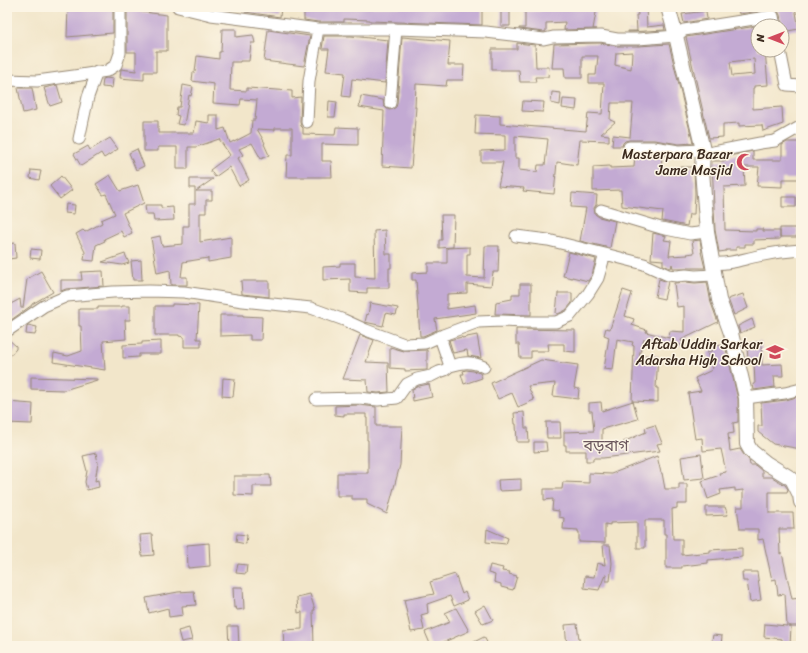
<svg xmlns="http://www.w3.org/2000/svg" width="808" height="653" font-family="Sriracha,'Noto Sans Bengali',sans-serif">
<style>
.building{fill:#c3aad3;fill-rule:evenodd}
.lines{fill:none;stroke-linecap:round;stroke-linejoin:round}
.minor-casing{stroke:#968874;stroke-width:13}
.major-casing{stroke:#968874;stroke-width:16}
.minor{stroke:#fff;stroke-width:11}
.major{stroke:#fff;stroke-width:14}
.labels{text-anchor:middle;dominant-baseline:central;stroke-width:3;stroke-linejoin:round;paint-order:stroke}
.poi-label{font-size:14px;fill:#3b2a1e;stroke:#fcf5e5;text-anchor:end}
.quarter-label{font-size:16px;fill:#6b575d;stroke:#fcf5e5}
</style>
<rect width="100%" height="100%" fill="#fcf5e5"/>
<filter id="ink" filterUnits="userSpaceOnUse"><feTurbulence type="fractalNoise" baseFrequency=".025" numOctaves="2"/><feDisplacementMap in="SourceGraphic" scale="8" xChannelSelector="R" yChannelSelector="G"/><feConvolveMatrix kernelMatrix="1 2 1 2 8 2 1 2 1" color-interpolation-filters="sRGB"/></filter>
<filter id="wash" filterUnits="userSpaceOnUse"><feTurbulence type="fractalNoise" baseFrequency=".012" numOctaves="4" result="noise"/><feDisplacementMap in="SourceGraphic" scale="16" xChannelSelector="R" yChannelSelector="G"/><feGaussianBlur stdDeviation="0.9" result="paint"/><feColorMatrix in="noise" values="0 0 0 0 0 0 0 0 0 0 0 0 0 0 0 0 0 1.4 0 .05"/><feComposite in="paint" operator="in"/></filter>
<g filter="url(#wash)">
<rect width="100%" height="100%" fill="#f2e6ca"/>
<g id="blocks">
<path class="building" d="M68 7H113V33L67 37Z
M245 7H281L280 17 245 12Z
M317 7H469V9H482V25L370 21V20L344 19V22H318L304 20V9H317Z
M501 7H510V26H501Z
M540 7H597L593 29H597L564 30 565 22 546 23V31L544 32 519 29V28H525V11H540Z
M637 7H646L647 27 664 25 665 30 628 32V31H637L636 15H638Z
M738 7H795L799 29 782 32V25L780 15 778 11 775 9 739 14Z
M127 10 167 15V51H156V72H144V80L131 79 120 78 121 69 136 71V52H127Z
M706 11 707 19 684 23 682 14Z
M757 26 758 50H765L768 85 754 86V88H753V109L782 107 783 124 763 131 762 125 739 126V123L723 124V137L709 138 686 37ZM754 59 755 74 732 76 730 62Z
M222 29H236V37L253 35 255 43H251L249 61H240V62H231L230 90 247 91V88L292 91V98L301 97 300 122 301 126 303 128V134L335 135 336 127 358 128V145L322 144V161H331L332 177H286L287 155H292V128H275V130L257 129 265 143 264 144 269 155 261 159 252 143 239 149 243 155 238 158 249 180 239 186 229 167 215 177 210 170 230 155 219 139 196 147H188V169H177V147H158V151H144V121H158V133H194L196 121 209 123V115H218V130L225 128 230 143 234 141V142L251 133 252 120H255L257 100 241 99 240 105 213 103 214 84 192 81 193 72H195L197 56 219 59V52H221Z
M268 30 310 36 304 66 264 61Z
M324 36H351L388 40 385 83 352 79 350 97 342 96 345 73 326 71 329 49H322Z
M402 37 450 41 448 65H464L463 80H447L446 86 416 84 415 107H416L411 168 382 166 384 111 359 107 361 96 383 100 384 106 386 108 389 110 393 109 396 107 397 104Z
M517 43 535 45 536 67H549L548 77H535L536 82H520L519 70H492V49H517Z
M600 43 617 46H639L669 44 693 143 679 144 654 140H629L625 141 623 143 622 146H612L613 135 630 137 633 103H611L610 120 615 122 601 134 609 135V141L580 140 577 165 557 162 554 194 523 191 524 188 498 186 503 162H481V151L505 150V135L475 134 476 115 500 116V124L586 131 588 113 602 114 604 83H589V75H596L598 56H582V78H565L564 68H552L554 44ZM632 52 631 69 615 65 616 53ZM515 136 548 139 545 165H538L537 172 519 170V158H515Z
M106 78 113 79 112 88 102 87 103 79Z
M57 85 62 102 50 106 44 88Z
M183 85 193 87 191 96 189 95 184 125 177 124 179 116 176 115 177 107H180Z
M18 88H32L36 110 23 113Z
M552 92 561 93 560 105 551 103Z
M563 99 577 100 576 110 562 108Z
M329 101 337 102 335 117H328Z
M523 101 544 102 543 112 522 111Z
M110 138 118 149 104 158 101 153 81 166 74 154 88 146 90 150Z
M787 142H801V179H782V187L757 186 759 167H744L745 186 724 187 725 230 756 231V229H763V231H780V239L754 240V244H745V247H736V250H726V251L719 252 715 230 712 161H725L724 157 753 151V160H782V145Z
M137 149 144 166 136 170 129 153Z
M635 154H653L662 155 661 172H662V174H679L678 167H694L695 193 694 214H689L687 226 662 221 663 211 622 206 621 191V190L593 191V167L610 166V168L634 167Z
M31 170 41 171 39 180 30 178Z
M110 175 120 191 138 185 144 203 123 213 132 233 124 237 121 231 104 239 105 241 96 245 94 261 84 260 85 252 76 234 83 230 85 232 102 223 101 220 115 214 106 194 103 195 96 184Z
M61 176 72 190 60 199 50 186Z
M190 179H213L196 191H212V200H206V213H200V242L231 237V258L208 262V258L183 262 181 277H187V285H171L170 270 157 273 151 238 160 236 162 246 183 244V226H189V204H195V188H190Z
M572 193 597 195 596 205 594 208 595 214 599 217 615 221 610 248 580 241 586 208 571 207Z
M782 197H796V207H782Z
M66 204 75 205 74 214 65 213Z
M145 205H161V208L173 207 174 220 154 221 153 214H146Z
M441 215H454L453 247 439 248V240H442Z
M780 228H797V237H780Z
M385 230 386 254H391V268H389V288H367V293L350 292V279L323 280V267L340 266V263H355V277L375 278 374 231Z
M653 233 666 236 664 240 671 241 669 256 688 255 687 254 694 253 692 241 700 240 702 252H701L705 268H673L672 264 671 268H670L663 265V260L651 259Z
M15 243 16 258 9 259 7 253V244Z
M485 246H499L498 272H493L491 286 467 284V293L447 294V309L475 305 476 313 435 319 437 330 423 336H420L416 280H412V273L428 272V263H447V248L470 247V254H467V277L484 278Z
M31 249 41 250 40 259 30 258Z
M569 252 596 259 592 275 588 281 572 277V278L563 276Z
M125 254 129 263 122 265 102 262Z
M141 260 142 280H133L131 261Z
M41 271 53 292 32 304V305L7 323V306L20 299 21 308H23L27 279Z
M103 271 104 286 66 289 61 291V280H82L81 272Z
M659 279 668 282 664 299 655 297Z
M241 281H269V297L242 294Z
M686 282 695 283 707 282 711 303 718 322 681 340V341L684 342 683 345 664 344 644 339 639 355 658 356 656 388H658V402L632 401 634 346 632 345 633 342 617 339 613 370 604 369 609 337 604 335 606 328 610 329 623 290 632 293 625 316 634 319 632 325 647 330 646 332 669 338 670 331 684 332V306L677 307 674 283Z
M520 284H531V315L495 314 496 302 512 299V294H520Z
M558 293H572V303L566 310 558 314 556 313Z
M743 294 748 308 734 315 728 299Z
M370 303 398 308 396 315 386 313 383 326 365 322 367 314 368 315Z
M172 304 199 305 197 339H201V347H184V337L179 336V335H155V306H172Z
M122 306H130V320H125L126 339 103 341 105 370 53 362 54 353 68 356 82 351 81 326H79V309H98V307H122Z
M220 315H243V316L262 317 261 340H250V335L220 336Z
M752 319 755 327 740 333 738 326Z
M28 325 37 327 35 335 26 334 27 326Z
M516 329 575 330V352L564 351V344H548L549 351H531V358H520L519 344H516Z
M360 335 374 340 366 362 388 363 389 392 378 393 368 392 367 380 343 379Z
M477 335 481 358 468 356 467 350 453 353 449 340 462 337V338Z
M7 338 16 346V349L7 359Z
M161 341V354H139V357L123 358V345L142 344V342Z
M761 342 762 365 782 364 783 376H774L775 387 754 390 753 384H755L754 363H748L747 343Z
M725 345 738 399V422L733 423 734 433 728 434 730 451 740 449 744 455 749 460 750 465H755L762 471V477H772L785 485 788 489 787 492H769V513H793L794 529H779L780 554 782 553 792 599 801 598V626H788H791L790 646H782V639L764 637 765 624 787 626 785 594 778 595 776 579 772 580 763 539 758 540V529H740L737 507H743V490L735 491V488L720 490 721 494 708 499 702 481 720 475 719 473 726 472 721 449 703 451 702 438 695 439 688 393 701 391 695 378 712 370 711 369 713 368 707 353 713 350 711 346Z
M390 347 404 351 427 350V370L405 371V369L390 368Z
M541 360 578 365 574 388 579 389 578 399 553 396 555 383 528 386 534 400 518 407 512 393 498 399 491 383Z
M466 370 473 371 480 373 482 378 464 384 461 374H464L463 371Z
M31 377 97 379V380L64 390 31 389Z
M223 378 235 379 233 397 222 396Z
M429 384 432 397 413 401 412 389 419 386Z
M800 396 801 449 773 444 758 432V426H762L761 403 786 400Z
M633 401 638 419 602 429V449L624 446 623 442 646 432 645 428 655 425 662 443 657 444 660 451 603 458H593V461H586V451H566V445H564V432L594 431 592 411H589V403L601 402 602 411Z
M7 402 33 404 32 424 7 423Z
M359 405 376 407V426H402L400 465 387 514 367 504V499H352V496H337V473H368V440H367V418H366V414H344V416L335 415V406Z
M524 412 525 428H528L529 442H517L516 424H515L514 413Z
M546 422H560L561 438H547Z
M534 442H546L547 451 534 452Z
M96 453 98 463 95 481 98 480 99 487 87 490 85 482 87 471 83 456Z
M701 454 704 478 684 480 681 457Z
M657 456 661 473H662L665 489H679V484H687V504H677V508L672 509 673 539H682V555L710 552V550L742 548V557L708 560V563L682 566V568H666V534H664V520H645V548H637V522L610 523V525L605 524V543L579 542V532H578V530L563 529 564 518 559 517V511L552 510 553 499 544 500V489H562L563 482 589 483V473L611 474Z
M262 475H270L271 486H253V496L234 495V476H262Z
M521 479V490L499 491 498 480Z
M706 507H725L728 515 706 516Z
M487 529 508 538 506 544 486 542Z
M152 534 154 555 142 556 140 535Z
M237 534 247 535 246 544 236 542Z
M209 543 210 566 188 568 187 545Z
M603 545H610L612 563 610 581H606V575H605L599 590 584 588 585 576 594 577 597 563 605 565Z
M238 564 247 565 246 574 236 573Z
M490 565 503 568 502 571 510 572 509 574 517 576 513 590 501 587V584L494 582 495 575 488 573Z
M742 572H757L761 600 750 602 747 581H743Z
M455 574 462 594 465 592 468 600 454 606 450 596 427 604 428 613 421 615 424 630 411 632 404 600 434 594 430 582Z
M233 587H243L244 609 237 610 236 607 234 608Z
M194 591 196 605 182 606 183 615 169 617 168 608 149 613 146 598 178 592Z
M310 594 315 610H313L314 646H284L283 630 302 629V612L298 613 297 597Z
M485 605 493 620 483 624 475 611Z
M456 608 469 631 435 646H431L425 632 450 622 445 613Z
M577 624 580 646H567L565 625Z
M228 626H238L239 646H229Z
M189 628 192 640 181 642 178 631Z
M713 635 722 636 721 645 711 644Z
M484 637 489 646H466Z"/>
</g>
</g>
<g filter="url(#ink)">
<use href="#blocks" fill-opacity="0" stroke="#968874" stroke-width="1"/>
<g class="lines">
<g class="minor-casing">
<path id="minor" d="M178 7 211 15 318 29H396L486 32 544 39 553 37 601 36 617 39H638L676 36 684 30 773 16 775 26
M780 50 787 85 801 86
M7 80 37 81 74 76 107 71 116 65 120 53V7
M390 103 396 29
M307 122 309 81 318 29
M79 139 88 97 97 72
M629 147H654L679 151 703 150
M703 154 760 143 775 141 798 128
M601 210 661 228 690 234 707 232
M516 236 548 240 605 254
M712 263C728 265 743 259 758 256 772 253 787 251 801 250
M7 331 44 306 67 296 113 292 149 291 184 292 243 301 311 308 344 320 366 330 404 344 425 343 443 335 478 322 502 321 524 322H556L570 316 588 294 598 278 605 254 644 264 668 275 677 276 686 275 695 276 714 275
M443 335 442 343 450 366C464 362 471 361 484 367
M746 398 785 393 801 389
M316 399 359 398 378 400 397 398 407 384 417 379 431 376 439 372 445 370 450 366"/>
</g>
<g class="major-casing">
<path id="major" d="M668 7 676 36 703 150 702 171 707 232 719 300 731 333 746 398 747 444 751 451 766 463 792 479 800 495 801 502"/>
</g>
<use href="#minor" class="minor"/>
<use href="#major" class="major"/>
</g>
</g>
<defs>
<g id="mosque-bare" transform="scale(1.38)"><path d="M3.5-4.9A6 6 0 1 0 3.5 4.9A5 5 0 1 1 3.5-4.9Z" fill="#d1495b" stroke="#fcf5e5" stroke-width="2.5" paint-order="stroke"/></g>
<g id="school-bare" transform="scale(1.38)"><path d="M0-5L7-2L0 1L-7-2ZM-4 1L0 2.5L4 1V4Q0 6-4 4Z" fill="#d1495b" stroke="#fcf5e5" stroke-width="2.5" paint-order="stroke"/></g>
</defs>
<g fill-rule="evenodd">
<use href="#mosque-bare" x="745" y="162"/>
<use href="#school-bare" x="775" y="352"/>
</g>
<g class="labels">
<g class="poi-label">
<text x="732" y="154">Masterpara Bazar<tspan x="732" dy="16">Jame Masjid</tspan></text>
<text x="762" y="344">Aftab Uddin Sarkar<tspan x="762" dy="16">Adarsha High School</tspan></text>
</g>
<g class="quarter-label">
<text x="606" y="445">বড়বাগ</text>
</g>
</g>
<rect width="808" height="653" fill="none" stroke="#fcf5e5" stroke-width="24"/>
<g transform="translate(770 38) rotate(270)"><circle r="19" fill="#fcf5e5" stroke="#afa495"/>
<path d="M0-3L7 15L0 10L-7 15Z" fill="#d1495b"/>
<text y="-6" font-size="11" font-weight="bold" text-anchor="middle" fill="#3b2a1e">N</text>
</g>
</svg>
